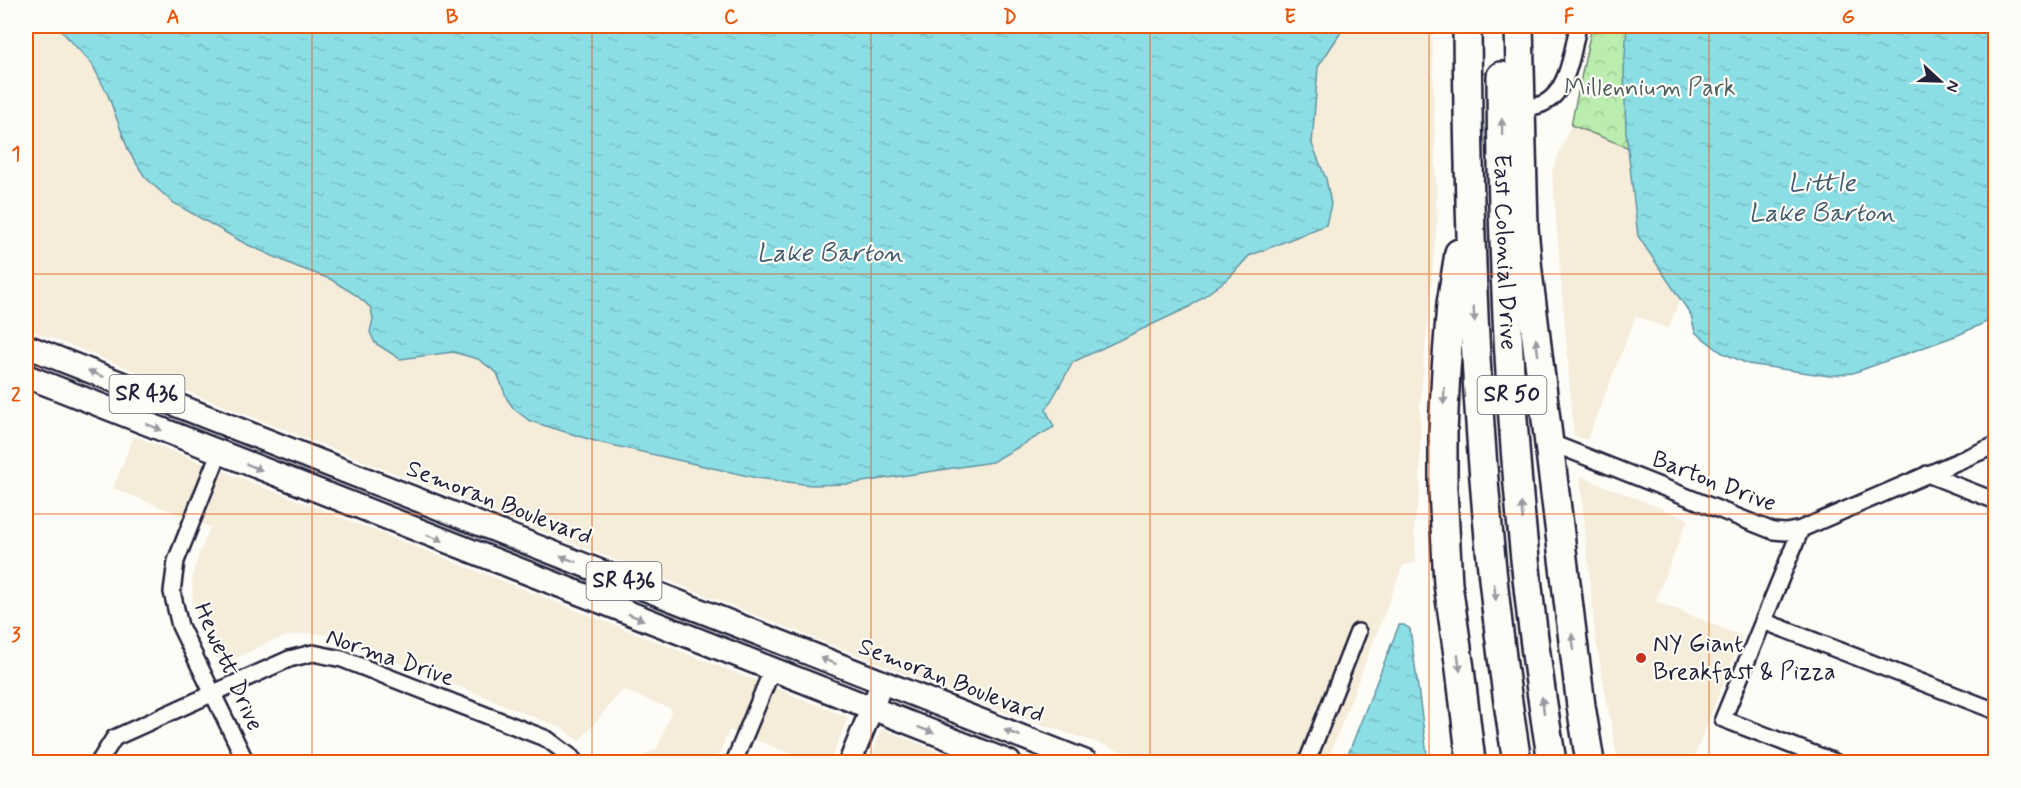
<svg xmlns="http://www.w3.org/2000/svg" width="2021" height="788" font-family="Mynerve,sans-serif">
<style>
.built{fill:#f5ecda}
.park{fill:url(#park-crowns);stroke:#6e8874;stroke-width:1.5}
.water{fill:url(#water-ripples);stroke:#6293a1;stroke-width:1.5}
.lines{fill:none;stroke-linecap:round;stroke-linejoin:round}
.street-casing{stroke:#22223b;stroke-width:20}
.secondary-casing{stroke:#22223b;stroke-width:26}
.primary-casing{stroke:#22223b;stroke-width:27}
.highway-casing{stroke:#22223b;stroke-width:32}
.street{stroke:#fdfcf7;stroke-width:15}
.secondary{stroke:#fdfcf7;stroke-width:21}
.primary{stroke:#fdfcf7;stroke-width:22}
.highway{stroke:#fdfcf7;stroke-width:27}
.oneway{fill:#9a9aa2}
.grid{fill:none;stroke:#e8590c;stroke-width:1.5;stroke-opacity:0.55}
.poi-dot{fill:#c8321e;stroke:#fdfcf7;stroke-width:2}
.labels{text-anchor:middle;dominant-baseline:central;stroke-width:4.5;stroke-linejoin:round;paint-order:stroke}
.shield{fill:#fdfcf7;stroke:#646373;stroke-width:1.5}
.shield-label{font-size:22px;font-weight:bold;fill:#22223b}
.park-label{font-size:24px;fill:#505f5e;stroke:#fdfcf7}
.street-label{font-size:24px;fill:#22223b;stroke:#fdfcf7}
.poi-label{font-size:24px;fill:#22223b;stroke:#fdfcf7;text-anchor:start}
.water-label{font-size:26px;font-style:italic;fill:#425a6e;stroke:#fdfcf7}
.neatline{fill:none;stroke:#e8590c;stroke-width:2}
.grid-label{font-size:20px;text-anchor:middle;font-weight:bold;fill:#e8590c}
</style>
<defs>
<pattern id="park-crowns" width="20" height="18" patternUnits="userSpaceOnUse" patternTransform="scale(1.5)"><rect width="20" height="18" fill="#baedae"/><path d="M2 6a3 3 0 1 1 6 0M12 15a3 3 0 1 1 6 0" fill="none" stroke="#a0cb97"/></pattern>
<pattern id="water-ripples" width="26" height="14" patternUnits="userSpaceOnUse" patternTransform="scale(1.5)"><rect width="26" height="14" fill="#8cdee5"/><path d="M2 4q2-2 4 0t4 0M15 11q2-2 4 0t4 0" fill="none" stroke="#78bec5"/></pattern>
</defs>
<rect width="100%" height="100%" fill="#fdfcf7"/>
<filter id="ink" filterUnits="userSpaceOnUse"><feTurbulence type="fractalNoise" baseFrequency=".0167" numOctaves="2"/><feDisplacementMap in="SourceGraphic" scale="12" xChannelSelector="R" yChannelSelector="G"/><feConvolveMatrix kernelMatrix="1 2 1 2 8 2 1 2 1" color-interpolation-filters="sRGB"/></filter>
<g filter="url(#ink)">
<path class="built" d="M26 26H1432L1437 222 1420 404V492L1414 525 1416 563 1403 565 1327 762H1154L987 706 26 328Z
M1571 125 1726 185 1668 329 1636 316 1587 440 1574 436 1552 171Z
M134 436 848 717 830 762H813L729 730 716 762H627L657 749 672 709 623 690 579 741 564 729 330 635 310 633 288 636 269 642 232 660H219L214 657 193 604 192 584 194 568 210 527 113 488Z
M1580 476 1688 519 1655 601 1742 636 1692 762H1618L1596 641Z
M882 729 907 739 966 762H869Z"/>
<path class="park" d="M1592 26H1732L1693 173 1571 125Z"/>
<path class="water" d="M57 26H1340L1341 32 1318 67 1312 144 1326 179 1331 204 1326 225 1249 256 1230 277 1189 307 1073 362 1046 410 1054 427 992 462 849 484 811 485 757 478 598 442 530 421 514 409 507 399 497 373 478 359 453 352 400 359 375 343 370 332 373 319 371 308 356 295 330 279 295 266 244 243 172 202 145 177 129 152 108 95 92 64Z
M1627 26H1995V318L1958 335 1853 373 1829 376 1748 364 1721 352 1695 332 1691 315 1638 236 1626 132 1624 71Z
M1399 625H1404L1410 629 1428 762H1345Z"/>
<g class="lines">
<g class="street-casing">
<path id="street" d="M1520 109C1528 107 1537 107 1544 103 1568 92 1573 49 1578 26
M1549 442 1773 531 1786 532 1801 529 1996 445
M219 453 176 561 172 592 180 626 246 762
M1927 474 1996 501
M1801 529 1723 719 1835 762
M1763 621 1996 711
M99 762 114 738 289 659 313 653 342 659 547 739 571 757 575 762
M734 762 772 670
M1307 762 1358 632"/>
</g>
<g class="secondary-casing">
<path id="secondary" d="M850 762 882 683"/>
</g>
<g class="primary-casing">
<path id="primary" d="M26 346 1086 762
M26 376 1009 762"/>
</g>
<g class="highway-casing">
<g id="highway">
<path d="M1467 26C1469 272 1478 519 1517 762"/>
<path d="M1519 26 1524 228 1528 272 1581 706 1590 762"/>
<path id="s1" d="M1501 76C1502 303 1515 539 1552 762"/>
<path d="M1459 253 1451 304 1446 370 1443 432V490L1448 584 1460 669 1471 762"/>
</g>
</g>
<use href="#street" class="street"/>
<use href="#secondary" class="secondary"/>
<use href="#primary" class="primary"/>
<use href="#highway" class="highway"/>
</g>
<defs><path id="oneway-solid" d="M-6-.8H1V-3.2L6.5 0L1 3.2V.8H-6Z" transform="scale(1.5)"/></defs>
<g class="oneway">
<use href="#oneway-solid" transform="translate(1502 127) rotate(-91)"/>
<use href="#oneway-solid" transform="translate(1474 314) rotate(87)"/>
<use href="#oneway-solid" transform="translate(1537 347) rotate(-98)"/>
<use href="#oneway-solid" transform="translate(96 374) rotate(-159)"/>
<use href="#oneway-solid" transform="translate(1444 396) rotate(93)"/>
<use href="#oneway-solid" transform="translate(154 427) rotate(22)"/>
<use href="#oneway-solid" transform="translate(254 467) rotate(22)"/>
<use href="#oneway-solid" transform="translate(1522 511) rotate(-95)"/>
<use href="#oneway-solid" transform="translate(435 538) rotate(21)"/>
<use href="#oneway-solid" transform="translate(568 559) rotate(-159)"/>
<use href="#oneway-solid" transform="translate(1495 592) rotate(84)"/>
<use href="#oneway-solid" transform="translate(636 617) rotate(22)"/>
<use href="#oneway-solid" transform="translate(1573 642) rotate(-97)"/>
<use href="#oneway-solid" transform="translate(828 661) rotate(-159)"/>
<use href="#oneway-solid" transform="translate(1459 663) rotate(82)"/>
<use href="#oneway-solid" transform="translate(1543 705) rotate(-97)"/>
<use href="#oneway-solid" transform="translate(926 730) rotate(21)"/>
<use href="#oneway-solid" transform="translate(1012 733) rotate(-159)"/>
</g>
</g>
<path class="grid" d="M312 26V762M592 26V762M871 26V762M1150 26V762M1429 26V762M1709 26V762M26 274H1996M26 514H1996"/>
<circle class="poi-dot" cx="1641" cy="658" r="6"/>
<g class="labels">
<g class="shield">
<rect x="109.5" y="375" width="75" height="38" rx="4.5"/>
<rect x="1477.5" y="376" width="69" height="38" rx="4.5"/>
<rect x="586.5" y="562" width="75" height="38" rx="4.5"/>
</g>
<g class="shield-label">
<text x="147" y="394">SR 436</text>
<text x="1512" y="395">SR 50</text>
<text x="624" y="581">SR 436</text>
</g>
<g class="park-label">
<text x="1650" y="88">Millennium Park</text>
</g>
<g class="street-label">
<text stroke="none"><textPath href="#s1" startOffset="176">East Colonial Drive</textPath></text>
<text transform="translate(1714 482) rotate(21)">Barton Drive</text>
<text transform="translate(499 503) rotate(21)">Semoran Boulevard</text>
<text transform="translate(390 658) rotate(19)">Norma Drive</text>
<text transform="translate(228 667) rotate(66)">Hewett Drive</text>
<text transform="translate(951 681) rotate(21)">Semoran Boulevard</text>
</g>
<g class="poi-label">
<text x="1653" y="644">NY Giant<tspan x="1653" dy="28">Breakfast &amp; Pizza</tspan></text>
</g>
<g class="water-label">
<text x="1822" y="184">Little<tspan x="1822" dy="30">Lake Barton</tspan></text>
<text x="830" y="254">Lake Barton</text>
</g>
</g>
<rect width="2021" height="788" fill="none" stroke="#fdfcf7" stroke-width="66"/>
<g transform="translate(1940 81) rotate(112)" stroke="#fdfcf7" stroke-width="4.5" paint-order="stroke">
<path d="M0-4.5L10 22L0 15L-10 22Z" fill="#22223b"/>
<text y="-9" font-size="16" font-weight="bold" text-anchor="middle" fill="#22223b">N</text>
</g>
<rect x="33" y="33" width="1955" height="722" class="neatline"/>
<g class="grid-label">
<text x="173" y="23">A</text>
<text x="452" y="23">B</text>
<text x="731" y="23">C</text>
<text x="1010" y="23">D</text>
<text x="1290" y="23">E</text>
<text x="1569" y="23">F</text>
<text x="1848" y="23">G</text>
<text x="16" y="160">1</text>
<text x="16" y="401">2</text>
<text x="16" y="641">3</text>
</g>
</svg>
